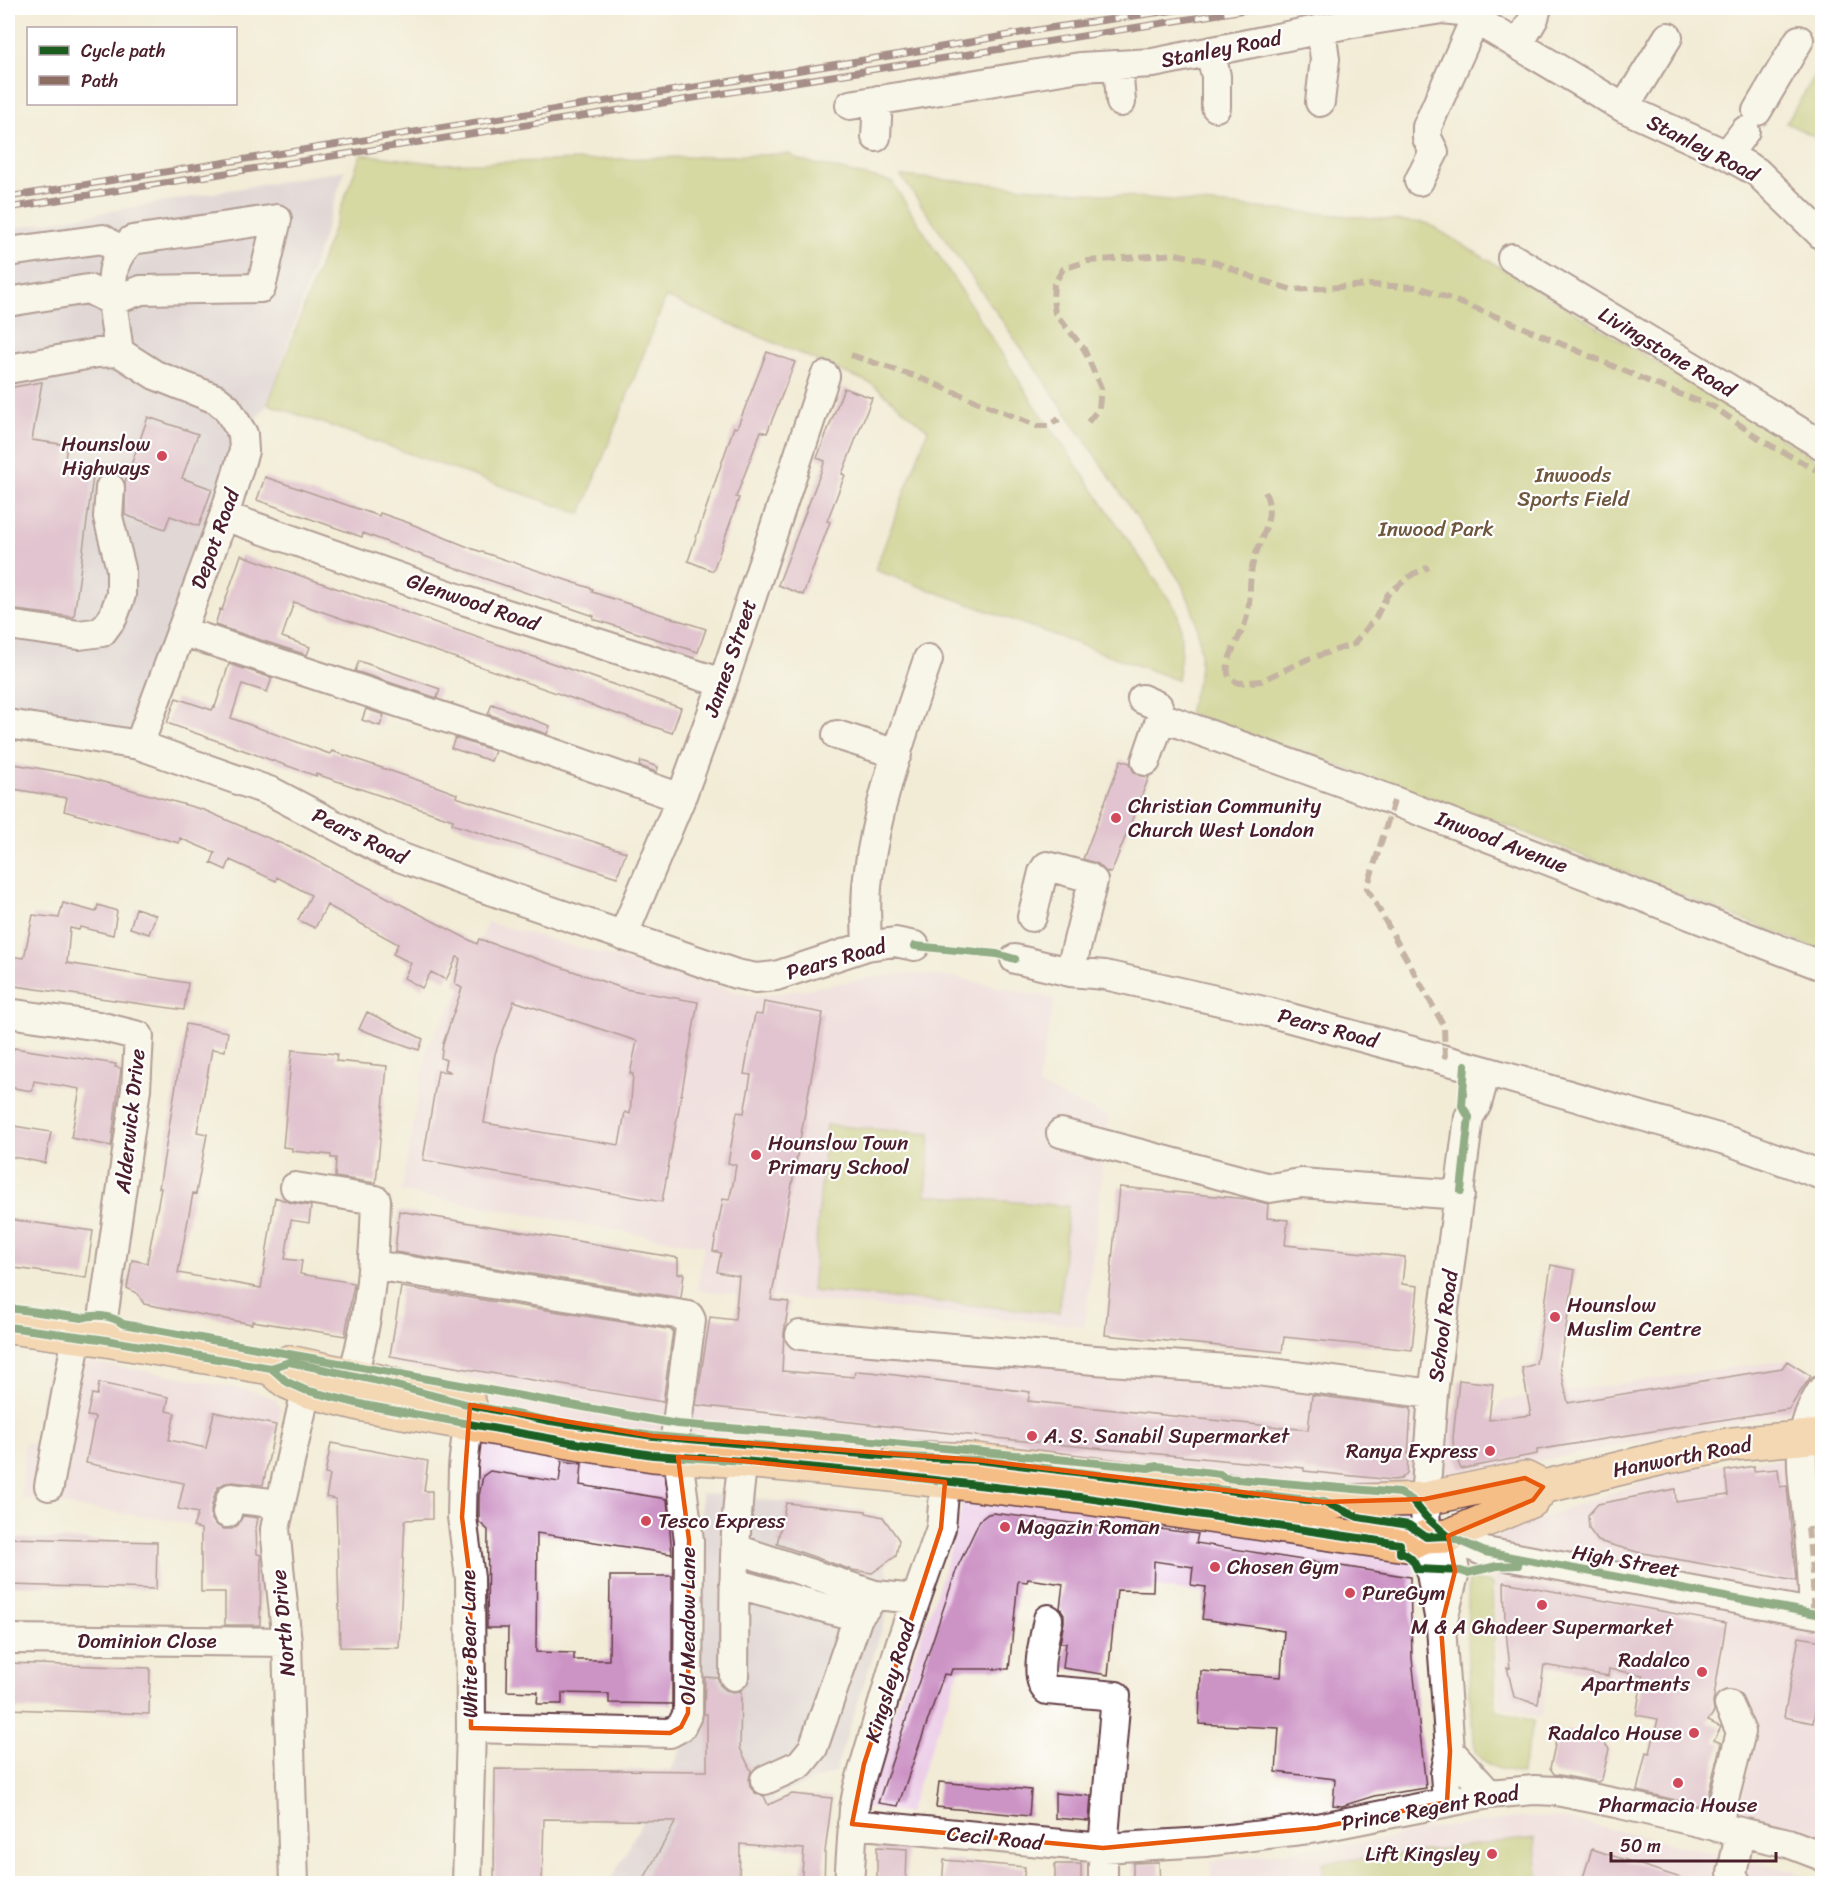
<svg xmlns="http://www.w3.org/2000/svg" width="1830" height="1891" font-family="Sriracha,sans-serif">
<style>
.built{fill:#edd0e8}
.industrial{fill:#ccbed4}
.green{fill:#b3c062;stroke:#7e7046;stroke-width:1.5}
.building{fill:#cc93c5;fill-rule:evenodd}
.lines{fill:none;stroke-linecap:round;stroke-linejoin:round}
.minor-casing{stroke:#633e45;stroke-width:32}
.major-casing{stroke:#633e45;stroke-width:36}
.minor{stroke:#fff;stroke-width:28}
.major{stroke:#f6be87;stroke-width:33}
.rail-casing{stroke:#4a1f2b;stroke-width:7}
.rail{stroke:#fff;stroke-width:4.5;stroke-dasharray:14;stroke-linecap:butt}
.quiet{stroke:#8d6e63;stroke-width:6;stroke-dasharray:12 6;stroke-linecap:butt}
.cycleway-casing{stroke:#fff;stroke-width:11}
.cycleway{stroke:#1b5e20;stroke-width:8}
.marked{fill:none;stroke:#e8590c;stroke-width:4.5;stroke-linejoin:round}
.poi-dot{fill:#d1495b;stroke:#fff;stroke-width:2}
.labels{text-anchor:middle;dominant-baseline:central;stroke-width:4.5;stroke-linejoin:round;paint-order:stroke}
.street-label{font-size:21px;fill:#4a1f2b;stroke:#fff}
.poi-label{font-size:21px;fill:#4a1f2b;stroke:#fff;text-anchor:start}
.park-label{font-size:21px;fill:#6f573e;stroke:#fff}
</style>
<rect width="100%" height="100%" fill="#fff"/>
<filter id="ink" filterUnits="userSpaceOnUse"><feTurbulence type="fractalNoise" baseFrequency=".0167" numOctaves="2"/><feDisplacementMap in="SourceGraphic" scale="12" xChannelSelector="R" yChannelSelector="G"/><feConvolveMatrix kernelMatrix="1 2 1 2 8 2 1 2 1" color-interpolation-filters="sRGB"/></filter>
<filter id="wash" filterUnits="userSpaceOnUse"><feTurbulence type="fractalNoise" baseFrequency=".008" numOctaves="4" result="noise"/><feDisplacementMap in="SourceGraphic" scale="24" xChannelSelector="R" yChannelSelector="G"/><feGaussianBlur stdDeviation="1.35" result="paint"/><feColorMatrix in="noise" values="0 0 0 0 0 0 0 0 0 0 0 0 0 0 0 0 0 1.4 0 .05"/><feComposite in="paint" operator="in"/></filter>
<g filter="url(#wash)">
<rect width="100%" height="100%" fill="#f2ecd7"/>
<path class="built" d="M487 922 756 997 903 973 958 978 1055 999 1038 1085 1108 1117 1085 1326 697 1290 704 1246 401 1192 427 1046 467 979Z
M388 1315 679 1360 686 1326 1417 1399V1409L1492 1417 1502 1401 1792 1359 1817 1377 1787 1413 1519 1465 1409 1479 1417 1627 998 1562 908 1813 861 1807 941 1580 960 1516 966 1457 690 1434 684 1535 473 1494 496 1382 390 1365 385 1356Z
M48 1356 171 1375 255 1392 275 1399 281 1409 256 1528 257 1545 175 1521 21 1499 25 1443H35Z
M1822 1455V1838L1737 1816 1749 1764 1748 1724 1736 1701 1550 1667 1541 1718 1500 1706 1494 1579 1467 1573 1475 1564 1490 1539 1546 1516 1671 1472 1693 1467Z
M1557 1817 1793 1871 1815 1883 1213 1884 1210 1861 1380 1840 1420 1830 1519 1818Z"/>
<path class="industrial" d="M345 170 268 404 243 434 139 745 8 724V229Z
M701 1493 866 1511 864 1525 899 1540 896 1556 885 1564 891 1584 888 1611 835 1772 775 1796 740 1852 739 1883 609 1884 697 1720Z"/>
<path class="green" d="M1822 64V140L1786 123Z
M361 154 441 164 790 154 799 160 892 182 1032 401 1177 611C1183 638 1182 654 1177 680L875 570 928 430 872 384 666 297 581 514 268 404Z
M901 176 1427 223 1822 463V951L1506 825 1188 713C1192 698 1200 679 1200 663 1201 633 1193 606 1180 581L1063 408Z
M826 1125 930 1134 926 1195 1068 1206 1059 1313 812 1291Z
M1469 1579 1492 1583 1496 1710 1534 1721 1521 1774C1505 1771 1487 1768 1477 1753 1473 1746 1474 1734 1473 1726 1467 1677 1466 1627 1469 1579Z
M1534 1838 1539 1883H1325L1322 1863Z"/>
<g id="blocks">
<path class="building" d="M767 352 795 362 767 433 761 431 736 497 739 498 713 571 688 561 734 427 737 428Z
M42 382 32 440 67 445 64 466 94 469 74 617 8 609V388Z
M844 388 872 398 842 474 845 475 827 521 830 522 803 595 778 585 825 461 817 458Z
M148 417 198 434 182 478 212 489 199 526 170 516 165 529 125 515V482Z
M265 477 379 516 380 513 409 523 473 549 593 589 592 592 706 629 698 652 593 619 594 616 483 578 363 533 362 537 257 500Z
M241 555 681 708 672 733 294 602 282 637 310 647 307 655 215 625 220 609 222 610Z
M359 661 440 689 437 698 355 671Z
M229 664 272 678 267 692 242 684 231 718 330 754 332 751 438 787 457 794 456 797 480 805 626 852 617 877 452 824 453 820 316 774V776L167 723 176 698 212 710 214 706 215 707Z
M492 704 550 726 547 734 488 714Z
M366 709 384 715 380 726 362 720Z
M455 738 495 751 491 761 451 748Z
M1121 760 1130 763 1133 771 1140 776 1149 777 1111 873 1105 871 1098 864 1083 859Z
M641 761 658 767 657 772 639 766Z
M8 763 78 775 204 810 296 850 477 944 479 939 625 989 698 1002 662 1202 423 1160 438 1071 451 1072 444 1069 446 1060 441 1058 443 1044 462 988 455 984 460 958 457 957 446 980 431 972 422 988 404 978 411 963 393 954 398 944 327 905 315 928 298 920 311 895 277 877 276 881 230 860 226 870 211 863 215 853 180 838 179 843 64 811 67 798 8 788ZM514 1001 637 1041 630 1074H633L630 1114 625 1112 619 1145 484 1123 495 1054Z
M63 903 96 912 98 905 117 911 113 935 80 927 79 930 70 928 67 963 188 983 184 1010 8 985V956L24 958 33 915 59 918Z
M136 908 156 915 149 934 130 928Z
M764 1002 823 1013 771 1300 789 1302 784 1333 782 1371 854 1377 855 1371 871 1372 1030 1392 1028 1401 1308 1430 1312 1395 1411 1408 1407 1473 1401 1479 1393 1480 1304 1471V1468L1023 1441 696 1405 710 1317 735 1320 739 1276 717 1272 721 1253 713 1251 723 1199 729 1200 733 1184 736 1165 728 1163 737 1112 744 1113 748 1092 751 1075 744 1074 755 1014 762 1015Z
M367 1012 423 1039 419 1050 359 1029Z
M186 1024 228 1032 225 1051 212 1049 197 1132 207 1134 196 1194 193 1193 178 1273 261 1288 275 1197 292 1203 311 1206 309 1223 291 1220 285 1259 302 1261 300 1274 354 1283 345 1336 252 1321V1324L144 1304 138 1294 127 1288 132 1260 147 1263 161 1188H159Z
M14 1048 116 1064 115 1067 121 1068 111 1146 71 1138 80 1089 34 1081 32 1091 8 1087V1050L13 1051Z
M292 1050 337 1054 336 1061 387 1066 376 1183 335 1177 336 1158H331V1155L292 1151V1148L283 1147Z
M8 1125 51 1132 45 1163 8 1156Z
M1119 1187 1248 1199 1268 1204 1267 1218 1288 1220 1285 1245 1405 1257 1402 1284 1418 1286 1412 1350 1284 1337 1282 1352 1105 1335Z
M399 1211 678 1258V1274L684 1273 681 1298 395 1252Z
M8 1219 93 1231 86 1278 8 1267Z
M1551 1265 1575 1270 1560 1366 1568 1403 1782 1368 1787 1361 1811 1376 1789 1409 1537 1450V1454L1461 1469 1454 1452 1453 1438 1459 1380 1493 1384 1489 1420 1531 1415 1522 1368 1536 1364Z
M401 1287 673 1330 663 1402 390 1356Z
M99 1383 169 1397 166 1411 175 1413 169 1440 206 1448 214 1412 276 1425 263 1485 233 1482 225 1483 218 1487 215 1493 211 1509V1518L215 1524 223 1529H232L238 1525 243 1516 258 1518 256 1528 257 1554 261 1555 260 1625H225V1592H201V1529L193 1527 198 1513 178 1509 184 1483 86 1463 95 1417 87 1416 92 1394 97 1395Z
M331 1443 428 1461 424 1491H432V1519L405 1520 399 1648 340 1647 336 1499 326 1497 330 1475 325 1474Z
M562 1461 582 1464 580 1485 667 1499 672 1554 537 1533 536 1652 574 1653V1660H609L610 1576H672V1704L609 1703V1694L562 1693V1704H537L538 1692 507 1691 508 1628H487L488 1530 479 1522V1496L483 1476 490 1471 559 1482Z
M1754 1466V1471L1778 1469 1780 1487 1787 1486 1796 1581 1637 1552 1598 1541 1589 1529 1588 1515 1598 1504 1675 1489 1676 1502 1728 1495 1725 1471Z
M786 1503 866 1511V1513L883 1517 899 1540 896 1556 872 1573 852 1570 777 1544Z
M993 1513 1158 1534 1159 1529 1198 1534 1196 1543 1410 1577 1412 1658 1426 1788 1374 1796 1342 1806 1333 1805 1335 1779 1276 1772 1279 1728 1199 1724 1201 1671 1281 1677 1284 1631 1202 1619 1206 1587 1191 1585 1193 1567 1154 1561 1153 1591 1117 1590 1108 1675 1063 1668 1066 1643H1060L1064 1622V1614L1060 1608 1063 1584 1028 1579 1027 1582 1018 1581 1009 1669H952L950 1675 944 1674 898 1806 878 1803 957 1568 980 1520 988 1514Z
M10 1538 157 1542 156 1589 9 1585Z
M1504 1582 1726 1623 1713 1703 1714 1712 1708 1721 1721 1727 1714 1740 1721 1743 1705 1807 1637 1791 1646 1752 1650 1753 1658 1719 1636 1715 1643 1675 1609 1669 1608 1676 1544 1665 1538 1704 1514 1697 1507 1667 1510 1668 1505 1623Z
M1799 1637 1822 1641V1675L1813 1723 1784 1717Z
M8 1663 150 1668 149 1714 8 1709Z
M705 1677 718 1678 720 1685 726 1690 733 1692 741 1691 740 1748 751 1771 749 1779 750 1787 755 1793 764 1796 768 1805 792 1794 832 1798 825 1852 824 1884H801L804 1849 740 1844 739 1884H641L676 1821 544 1819 542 1884H494L495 1769 707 1771V1714H704Z
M1567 1731 1601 1739 1609 1749 1602 1779 1598 1782 1554 1774 1550 1768 1557 1736Z
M939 1782 1031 1790 1029 1816 936 1807Z
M1055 1793 1091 1796 1089 1821 1055 1818Z
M877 1847 907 1849 906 1884H877Z
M1592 1849 1687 1880V1884H1581Z
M944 1860 1025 1867 1023 1884H942Z
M1159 1862 1160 1884H1133V1863Z
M1055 1864H1081V1884H1055Z"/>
</g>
</g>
<g filter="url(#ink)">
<use href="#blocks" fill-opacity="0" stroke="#633e45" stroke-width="1.5"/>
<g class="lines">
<g class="minor-casing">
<path id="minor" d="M1518 45 1534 18 1537 8
M1210 52 1216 76V107
M1118 65 1121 102
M1320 102 1325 59 1321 29
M850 105 1080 67 1153 63 1347 24 1442 9 1461 11 1624 108 1727 155 1757 172 1822 235
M1624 108 1668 37
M1757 111 1799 40
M876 137 878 100
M1727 155 1745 131
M1419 181 1434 152 1427 138V127L1475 19
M277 219 261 288 141 290 112 301C112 274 111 259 132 240Z
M8 252 103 239 120 251
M1512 258 1822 445
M8 302 88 289 112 301 119 352
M8 369 97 353 119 352 155 375 216 399 227 408 243 434 244 451 224 516 139 745
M224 516 466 601 723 683
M8 625 79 635 102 632 113 617 121 595V569L108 517 110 488
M181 631 544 750 681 798
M1142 699 1158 706 1161 717
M8 724 139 745 272 792 386 852 478 886 736 974 756 978 776 976 867 946 895 942 915 946
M837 735 897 754
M1146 761 1161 717 1394 801 1822 966
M1032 917 1043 872 1047 866 1088 877 1093 881 1070 972
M623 936 681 798 723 683 825 376
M867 946C866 923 865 900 868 877 877 802 904 730 928 659
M1015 959 1070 972 1105 975 1268 1012 1486 1071 1732 1142 1822 1175
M8 1013 99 1026 139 1036 136 1089 100 1339
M1061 1133 1270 1188 1301 1183 1460 1195
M295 1187 376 1200C374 1266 369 1334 345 1397
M386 1267 689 1316 691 1320 675 1438
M800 1335 1095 1360 1257 1371 1433 1394
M49 1486 77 1336
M227 1513 231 1498 279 1504
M1448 1536 1485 1552 1822 1615
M736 1549 875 1595 916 1599
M734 1583 858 1617 870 1602
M1813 1613C1814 1584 1811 1554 1808 1525 1803 1474 1792 1435 1822 1390
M1048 1619C1045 1637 1033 1678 1047 1690L1116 1696 1103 1848V1884
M1443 1619 1455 1571 1448 1536
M8 1639 287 1642
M734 1676C735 1604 732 1532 743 1461
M471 1728 670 1733 681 1727 688 1713 689 1540 678 1457
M1450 1751 1489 1794
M765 1780 800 1764 813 1748 858 1617
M1447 1802 1445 1774 1450 1751 1441 1627 1430 1568 1426 1537 1425 1499 1433 1394 1469 1117 1477 1104 1486 1071
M852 1824 1103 1848 1205 1842 1317 1828 1489 1794 1534 1790 1557 1791 1616 1803 1788 1843 1822 1856
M1717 1827 1741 1732 1729 1705
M294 1884 287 1642 275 1529 311 1368
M467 1884 471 1728 470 1578 462 1517 463 1467 470 1405
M849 1884 854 1809 858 1788 900 1645 941 1528 945 1482
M1737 1884 1732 1873 1740 1833"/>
</g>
<g class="major-casing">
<path id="major" d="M8 1327 100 1339 271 1368 289 1362 374 1380 470 1405
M271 1368 287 1382 305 1390 364 1405 581 1444 653 1455 743 1461 883 1474 1080 1497 1406 1545 1426 1537 1448 1536 1498 1515 1533 1500 1543 1487 1667 1457 1733 1444 1822 1436
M899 1457 977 1460 1324 1502 1425 1499 1525 1478 1543 1487"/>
</g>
<use href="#minor" class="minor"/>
<use href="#major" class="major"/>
<g class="rail-casing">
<path id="rail" d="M8 197 895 55 1049 28 1191 8
M8 208 1257 8"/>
</g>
<use href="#rail" class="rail"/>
<path class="quiet" d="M851 355 920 378 1037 426H1049L1059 419
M1088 422 1099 408 1101 388 1084 349 1055 313 1053 299 1054 284 1063 269 1088 261 1176 254 1217 263 1257 279 1293 290 1369 285 1419 287 1508 321 1669 390 1714 407 1766 443 1822 473
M1265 492C1277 517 1259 539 1253 563 1248 582 1252 603 1245 623 1240 639 1221 663 1230 679L1239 683 1261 681 1308 659 1354 644 1375 619 1388 594 1413 574 1429 567
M1394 801 1367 888 1444 1026 1445 1060
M1808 1527 1813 1584V1613"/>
<g class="cycleway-casing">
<path id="cycleway" d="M915 946 997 954 1015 959
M1461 1191 1469 1117 1462 1106 1465 1065
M8 1308 82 1318C95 1314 112 1315 123 1324L677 1424 782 1432 1148 1468 1157 1466 1220 1474 1225 1478 1400 1493 1412 1500 1426 1517 1448 1536
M8 1327 100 1339 271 1368 289 1362 374 1380 470 1405 550 1421 653 1436 884 1456 977 1460 1324 1502 1358 1517 1409 1525 1426 1537 1448 1536 1485 1552 1822 1615
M271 1368 287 1382 305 1390 364 1405 581 1444 653 1455 743 1461 883 1474 1080 1497 1400 1544V1553C1409 1554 1414 1560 1417 1569L1461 1571 1467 1573 1497 1566 1518 1565"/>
</g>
<use href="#cycleway" class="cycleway"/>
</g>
</g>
<path d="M0 0H1830V1891H0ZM470 1405 653 1436 977 1460 1324 1502 1425 1499 1525 1478 1543 1487 1533 1500 1448 1536 1455 1571 1441 1627 1450 1751 1447 1802 1317 1828 1103 1848 852 1824 864 1764 941 1528 945 1482 743 1461 678 1457 689 1540 688 1713 681 1727 670 1733 471 1728 470 1578 462 1517Z" fill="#f2ecd7" fill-opacity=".55" fill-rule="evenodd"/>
<path class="marked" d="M470 1405 653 1436 977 1460 1324 1502 1425 1499 1525 1478 1543 1487 1533 1500 1448 1536 1455 1571 1441 1627 1450 1751 1447 1802 1317 1828 1103 1848 852 1824 864 1764 941 1528 945 1482 743 1461 678 1457 689 1540 688 1713 681 1727 670 1733 471 1728 470 1578 462 1517Z"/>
<g class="poi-dot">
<circle cx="162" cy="456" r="6"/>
<circle cx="1116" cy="818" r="6"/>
<circle cx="756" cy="1155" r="6"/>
<circle cx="1555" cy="1317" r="6"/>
<circle cx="1032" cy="1436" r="6"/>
<circle cx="1490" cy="1451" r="6"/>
<circle cx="646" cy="1521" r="6"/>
<circle cx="1005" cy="1527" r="6"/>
<circle cx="1215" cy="1567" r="6"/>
<circle cx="1350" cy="1593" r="6"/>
<circle cx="1542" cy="1605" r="6"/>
<circle cx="1702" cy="1672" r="6"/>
<circle cx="1694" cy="1733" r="6"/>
<circle cx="1678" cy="1783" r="6"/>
<circle cx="1492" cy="1854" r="6"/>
</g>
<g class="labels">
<g class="street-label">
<text transform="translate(1221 49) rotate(-11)">Stanley Road</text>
<text transform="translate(1703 148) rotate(27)">Stanley Road</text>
<text transform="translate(1667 352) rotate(31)">Livingstone Road</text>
<text transform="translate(215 539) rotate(-70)">Depot Road</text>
<text transform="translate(473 602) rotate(19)">Glenwood Road</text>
<text transform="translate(730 658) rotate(-71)">James Street</text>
<text transform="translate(360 836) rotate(26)">Pears Road</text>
<text transform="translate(1502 842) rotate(21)">Inwood Avenue</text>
<text transform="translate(836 959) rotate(-16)">Pears Road</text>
<text transform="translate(1328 1028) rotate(15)">Pears Road</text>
<text transform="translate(130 1121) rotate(-84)">Alderwick Drive</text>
<text transform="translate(1443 1326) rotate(-82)">School Road</text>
<text transform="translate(1682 1457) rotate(-11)">Hanworth Road</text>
<text transform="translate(1626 1561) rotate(10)">High Street</text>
<text transform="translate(283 1623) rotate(-95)">North Drive</text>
<text transform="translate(688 1626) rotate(-90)">Old Meadow Lane</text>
<text x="147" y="1641">Dominion Close</text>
<text transform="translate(469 1644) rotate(-91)">White Bear Lane</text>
<text transform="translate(890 1681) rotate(-73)">Kingsley Road</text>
<text transform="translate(1430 1808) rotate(-10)">Prince Regent Road</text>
<text transform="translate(995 1838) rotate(6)">Cecil Road</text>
</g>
<g class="poi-label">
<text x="150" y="444" text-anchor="end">Hounslow<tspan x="150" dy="24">Highways</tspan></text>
<text x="1128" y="806">Christian Community<tspan x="1128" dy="24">Church West London</tspan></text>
<text x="768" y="1143">Hounslow Town<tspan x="768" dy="24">Primary School</tspan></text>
<text x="1567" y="1305">Hounslow<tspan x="1567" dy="24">Muslim Centre</tspan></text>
<text x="1044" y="1436">A. S. Sanabil Supermarket</text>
<text x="1478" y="1451" text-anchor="end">Ranya Express</text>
<text x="658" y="1521">Tesco Express</text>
<text x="1017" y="1527">Magazin Roman</text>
<text x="1227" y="1567">Chosen Gym</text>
<text x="1362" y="1593">PureGym</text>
<text x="1542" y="1627" text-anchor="middle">M &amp; A Ghadeer Supermarket</text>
<text x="1690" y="1660" text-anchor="end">Radalco<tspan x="1690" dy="24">Apartments</tspan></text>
<text x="1682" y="1733" text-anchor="end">Radalco House</text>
<text x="1678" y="1805" text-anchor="middle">Pharmacia House</text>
<text x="1480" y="1854" text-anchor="end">Lift Kingsley</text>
</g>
<g class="park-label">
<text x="1573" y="475">Inwoods<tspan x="1573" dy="24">Sports Field</tspan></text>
<text x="1436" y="529">Inwood Park</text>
</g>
</g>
<rect width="1830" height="1891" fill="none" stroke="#fff" stroke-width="30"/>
<rect x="27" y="27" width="210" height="78" fill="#ffffff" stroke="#b7a5aa" stroke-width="1.5"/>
<rect x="39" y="46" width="30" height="9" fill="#1b5e20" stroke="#b7a5aa" stroke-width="1.5"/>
<text x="81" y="57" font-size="18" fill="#4a1f2b">Cycle path</text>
<rect x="39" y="76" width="30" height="9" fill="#8d6e63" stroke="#b7a5aa" stroke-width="1.5"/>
<text x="81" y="87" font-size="18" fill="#4a1f2b">Path</text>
<path d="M1611 1852v9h165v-9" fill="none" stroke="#4a1f2b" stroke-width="3"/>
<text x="1620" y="1852" font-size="18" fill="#4a1f2b" stroke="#ffffff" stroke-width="4.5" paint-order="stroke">50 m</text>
</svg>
